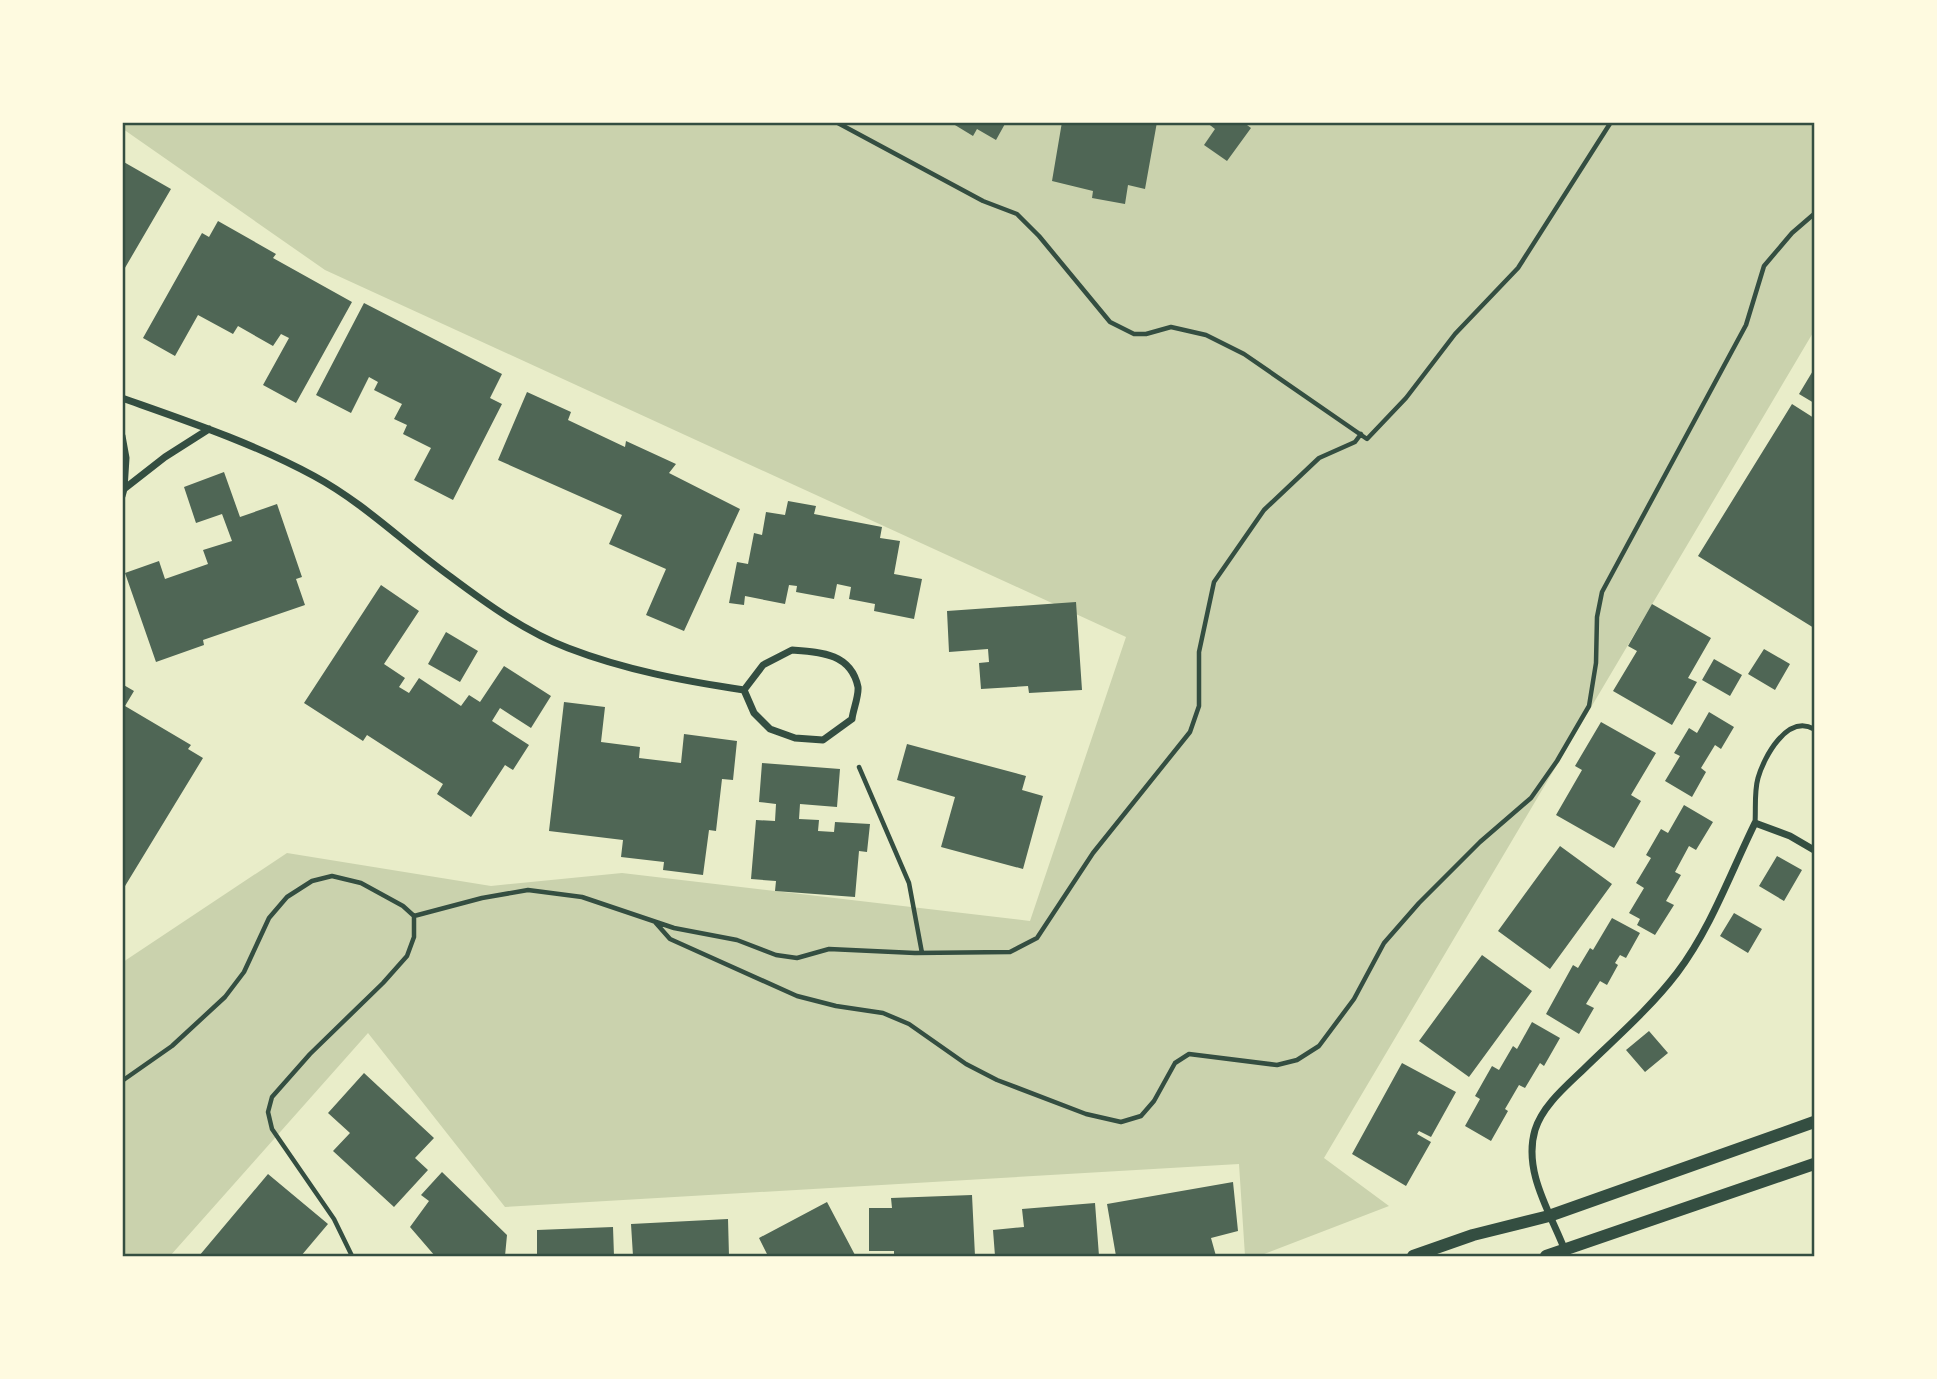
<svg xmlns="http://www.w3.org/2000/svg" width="1937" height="1379" font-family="'Crimson Pro',serif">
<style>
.green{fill:#cad2ad}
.building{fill:#4f6655}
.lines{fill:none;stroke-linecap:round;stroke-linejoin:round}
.path{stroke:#344e41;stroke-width:4.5}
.service{stroke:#344e41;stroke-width:5}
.minor{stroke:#344e41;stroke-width:7}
.tertiary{stroke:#344e41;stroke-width:12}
.neatline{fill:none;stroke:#344e41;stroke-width:2.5}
</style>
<rect width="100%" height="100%" fill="#e9edc9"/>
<path class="green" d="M123 122 1814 123V331L1324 1158 1389 1206 1259 1256H1245L1239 1164 505 1207 368 1033 170 1256H123V962L287 853 491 886 622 873 1030 921 1126 637 325 270 123 129Z"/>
<path class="building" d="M950 122H1006L996 140 977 129 973 136Z
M1062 122H1157L1145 189 1128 185 1125 204 1092 198 1093 191 1052 181Z
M1206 122H1243L1251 128 1227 161 1204 145 1215 129Z
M122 161 171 189 122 273Z
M218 221 276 254 273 258 352 302 296 403 263 385 289 338 281 334 273 346 238 326 233 334 198 315 175 356 143 338 202 233 209 237Z
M364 303 502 374 490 398 502 404 453 500 414 480 431 448 403 434 407 425 394 419 402 404 374 390 378 382 369 377 351 413 316 395Z
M1814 369V403L1799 394Z
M527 392 571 412 568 420 625 447 626 441 676 464 669 473 740 509 684 631 646 615 666 569 609 544 622 515 498 460Z
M1792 404 1814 418V628L1698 556Z
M224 472 240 517 277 504 302 577 296 579 305 605 203 640 204 645 156 662 125 573 159 561 165 579 208 564 203 550 232 541 222 514 196 523 184 487Z
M788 501 816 506 814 514 882 527 880 538 900 541 894 574 922 579 914 619 874 611 875 604 849 599 851 587 837 584 834 599 796 592 797 586 789 585 785 604 745 596 744 605 729 603 737 562 748 564 754 533 762 535 766 512 785 515Z
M381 585 419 611 384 664 405 678 399 687 409 693 419 678 461 706 469 695 480 702 504 666 551 696 531 728 500 708 492 721 529 745 513 770 505 765 471 817 437 794 443 784 367 735 363 741 304 703Z
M1076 602 1082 690 1029 693 1028 686 981 689 979 663 989 662 988 649 949 652 947 611Z
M1652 604 1711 638 1688 678 1697 682 1672 725 1613 691 1637 651 1628 646Z
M446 632 478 651 460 682 428 664Z
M1764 649 1790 664 1775 690 1748 674Z
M1714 659 1742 675 1730 696 1702 680Z
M122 684 134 691 125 706 191 745 188 749 203 758 122 891Z
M564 702 605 707 601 742 640 747 639 758 681 763 684 734 737 741 733 780 722 779 716 831 709 830 703 875 663 870 664 862 621 857 623 840 549 831Z
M1709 712 1734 727 1721 749 1715 745 1701 768 1706 772 1692 797 1665 781 1680 756 1674 753 1689 728 1697 733Z
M1601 722 1656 753 1631 795 1641 801 1614 848 1556 815 1582 770 1575 766Z
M907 744 1026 776 1022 790 1043 796 1023 869 941 847 955 797 897 780Z
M762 763 840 769 837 807 800 804 799 819 819 820 818 831 834 832 835 822 870 824 867 852 859 851 855 897 775 891 776 881 751 879 756 820 775 821 776 804 759 802Z
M1684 805 1713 822 1696 850 1689 846 1675 872 1681 875 1666 901 1674 905 1655 935 1637 925 1640 919 1629 913 1644 888 1636 883 1651 858 1646 855 1661 829 1668 833Z
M1560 846 1612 884 1550 969 1498 931Z
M1777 856 1802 870 1784 901 1759 886Z
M1734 913 1762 929 1748 953 1720 936Z
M1612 918 1640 933 1626 958 1620 955 1615 963 1618 965 1607 985 1600 981 1586 1004 1594 1008 1579 1034 1546 1014 1573 965 1578 968 1590 948 1593 950Z
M1482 955 1532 991 1469 1077 1419 1041Z
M1532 1022 1560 1038 1544 1066 1540 1063 1525 1088 1519 1085 1505 1109 1508 1111 1491 1141 1465 1126 1480 1099 1475 1096 1492 1066 1499 1070 1513 1046 1517 1049Z
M1649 1031 1668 1053 1645 1072 1626 1050Z
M1402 1063 1456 1092 1431 1137 1419 1131 1417 1134 1431 1142 1406 1186 1352 1154Z
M364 1073 434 1138 415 1158 428 1170 394 1207 333 1151 350 1133 328 1113Z
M442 1172 507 1235 505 1256H435L410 1227 429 1201 421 1195Z
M268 1174 328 1224 301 1256H199Z
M1233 1182 1238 1231 1211 1238 1216 1256H1116L1107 1204Z
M972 1195 975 1256H894V1251H869V1208H892L891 1198Z
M827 1202 855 1255 768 1256 759 1238Z
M1095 1203 1099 1256H995L993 1230 1024 1227 1022 1209Z
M728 1219 729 1256H633L631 1224Z
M613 1227 614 1256H537V1230Z"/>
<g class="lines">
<path class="path" d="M836 122 983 201 1017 214 1039 236 1110 322 1134 334H1146L1171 327 1206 335 1244 354 1367 439 1406 398 1455 334 1518 268 1611 122
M859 767 909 883 922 953
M414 916 482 898 528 890 582 897 674 928 737 940 776 955 797 958 829 949 915 953 1010 952 1037 938 1093 853 1190 732 1199 706V652L1214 582 1264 510 1319 458 1355 442 1361 434
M655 922 670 939 797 996 836 1006 883 1013 909 1024 966 1064 997 1080 1086 1114 1121 1122 1141 1116 1154 1101 1175 1063 1189 1054 1277 1065 1297 1060 1319 1046 1354 999 1384 943 1419 903 1480 842 1531 798 1557 761 1589 706 1596 663 1597 617 1602 592 1746 325 1764 266 1792 233 1814 214
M122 1081 172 1046 225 997 244 972 269 918 287 897 312 881 332 876 361 883 403 906 414 916V937L407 956 383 983 310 1054 272 1097 268 1112 272 1129 334 1219 352 1256"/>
<path class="service" d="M1755 823C1756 809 1754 792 1758 778 1764 757 1787 714 1814 729"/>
<path class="minor" d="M122 398C187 421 253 443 314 476 364 503 405 544 451 577 487 604 526 632 568 648 625 670 684 681 744 690
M122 436 126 458 124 489
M122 496 124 489 165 457 209 429
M792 650C820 652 851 653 858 687 859 696 853 710 852 719L823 740 795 738 770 729 754 713 744 690 763 665Z
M1567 1256C1554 1218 1522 1174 1535 1130 1543 1104 1569 1084 1588 1065 1618 1036 1651 1007 1677 973 1711 928 1730 874 1755 823L1790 836 1814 850"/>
<path class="tertiary" d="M1413 1256 1473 1235 1549 1216 1814 1122
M1546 1256 1814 1164"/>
</g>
<rect width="1937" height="1379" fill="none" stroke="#fefae0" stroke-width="248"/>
<rect x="124" y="124" width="1689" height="1131" class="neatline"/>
</svg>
